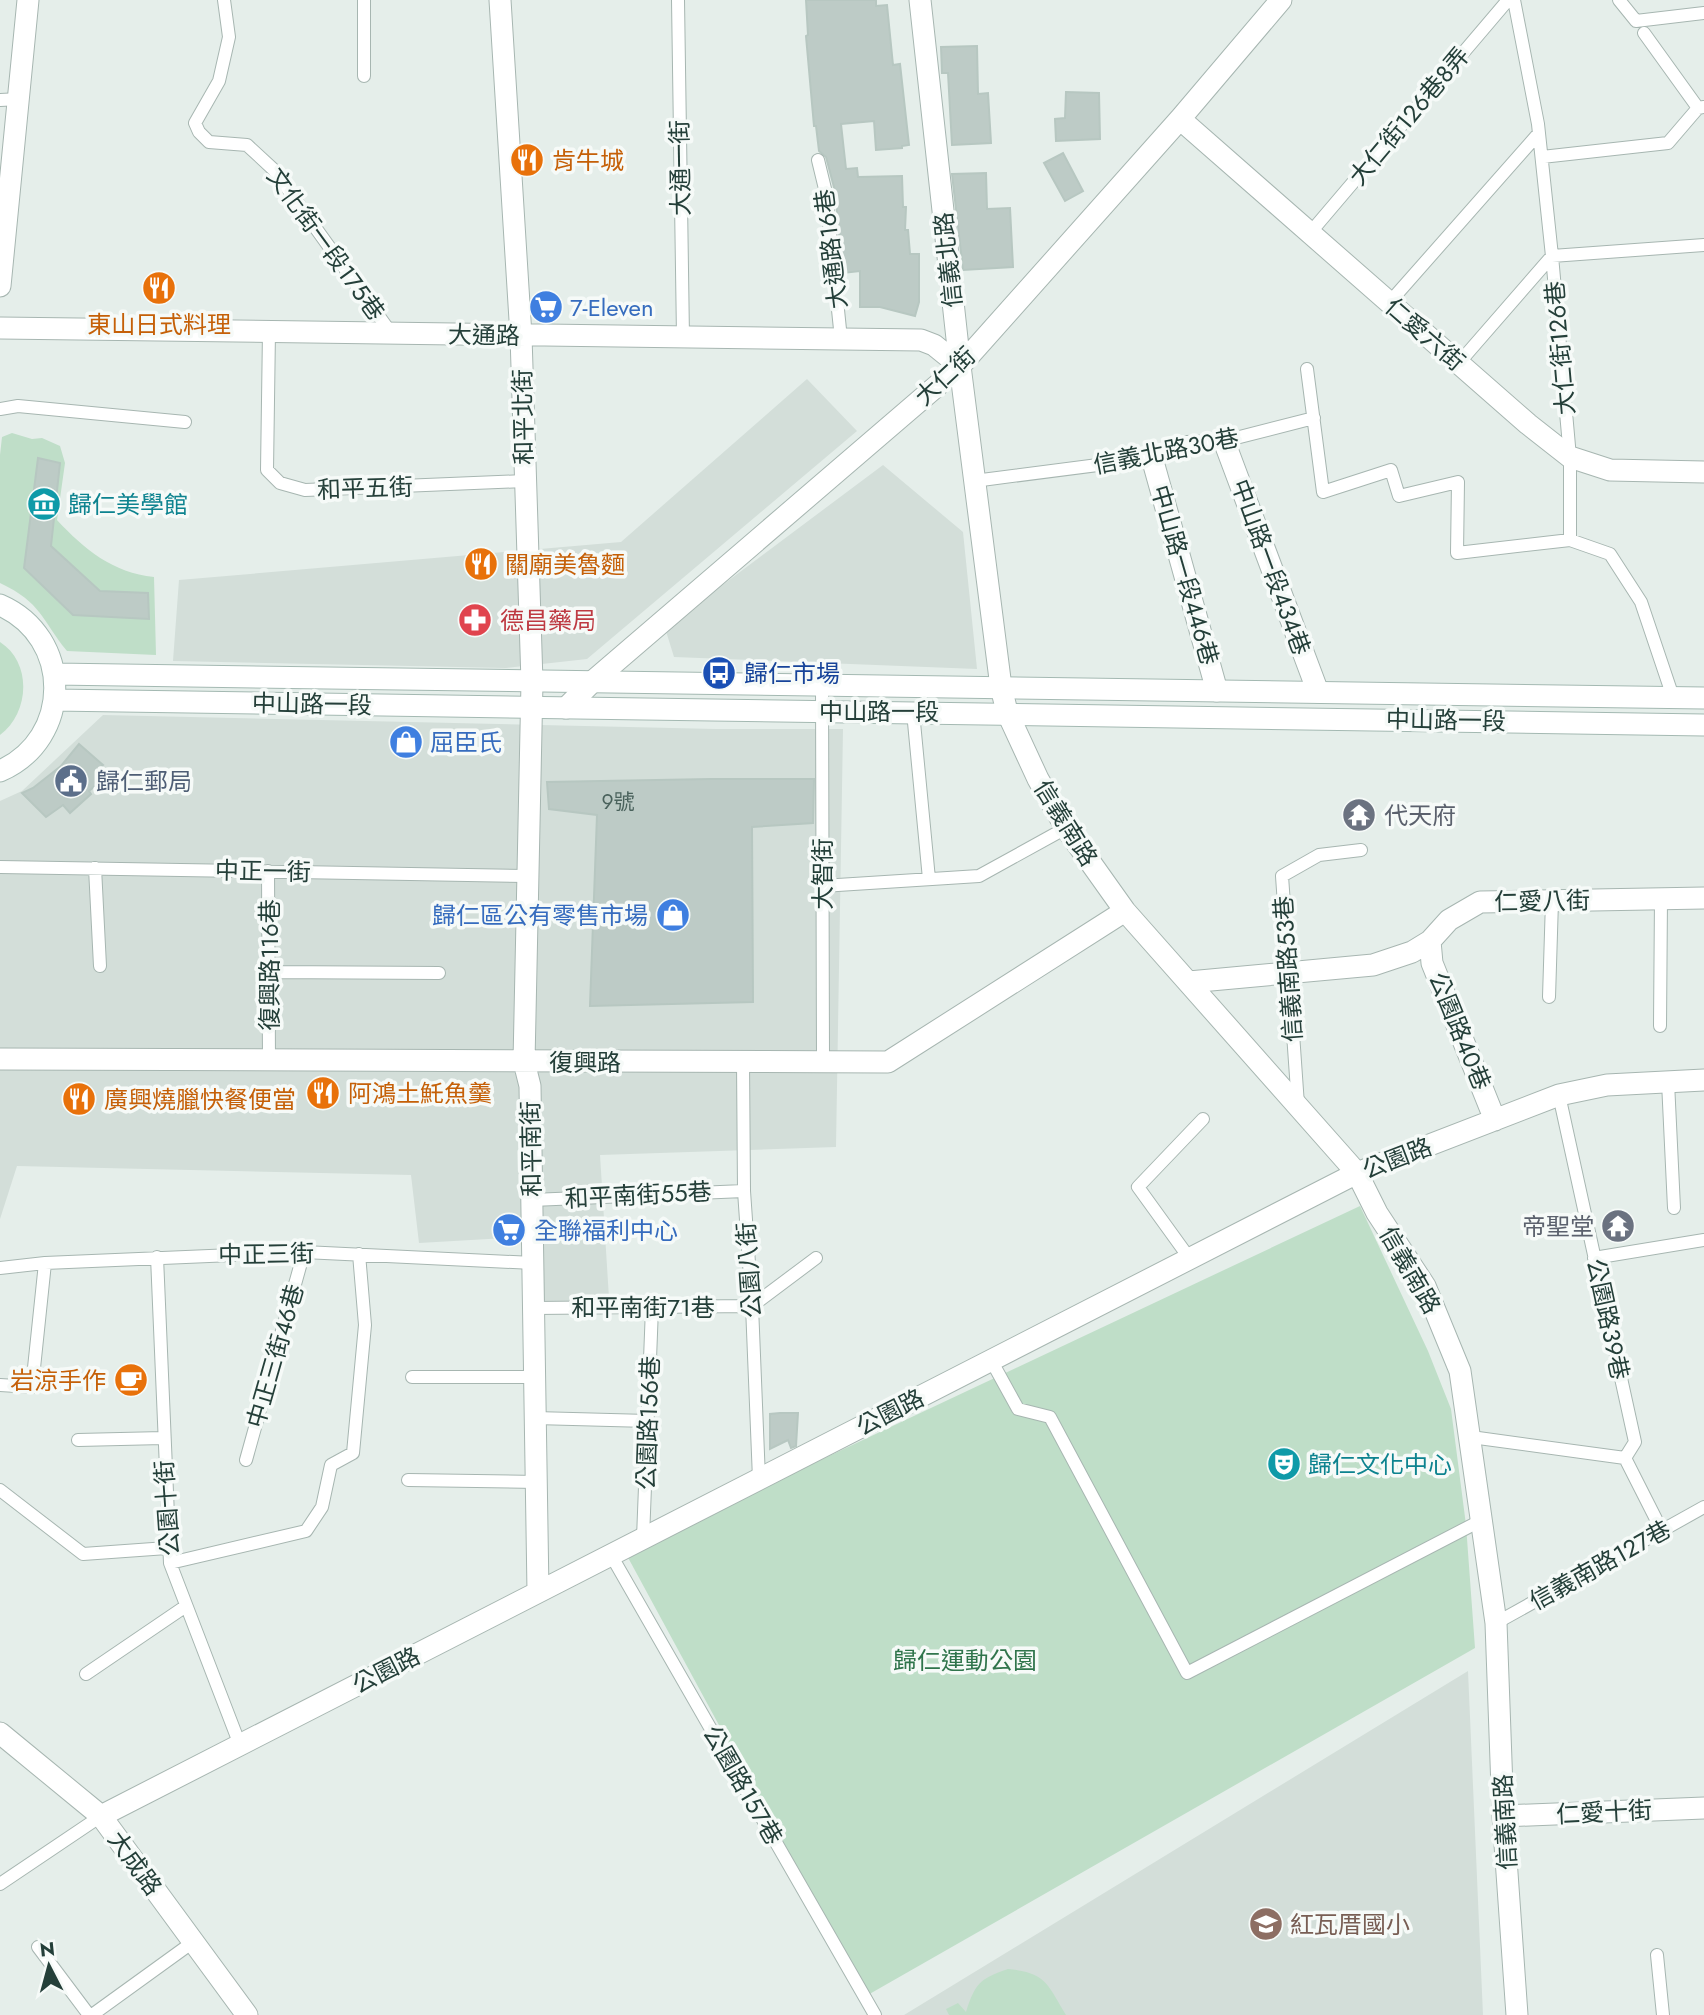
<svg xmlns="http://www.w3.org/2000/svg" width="1704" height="2015" font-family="Jost,'Noto Sans TC',sans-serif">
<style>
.built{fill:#d3ded9}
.green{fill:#bfdec8}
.building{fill:#bdcbc6;stroke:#b7c7c1;stroke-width:2}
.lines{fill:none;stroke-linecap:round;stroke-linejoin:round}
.service-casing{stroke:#a7b6b1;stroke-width:14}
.minor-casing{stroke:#a7b6b1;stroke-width:23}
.tertiary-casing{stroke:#a7b6b1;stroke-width:23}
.secondary-casing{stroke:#a4b9b2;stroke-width:23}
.service{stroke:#fff;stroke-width:12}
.minor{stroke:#fff;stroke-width:21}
.tertiary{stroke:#fff;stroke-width:21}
.secondary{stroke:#fff;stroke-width:21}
.labels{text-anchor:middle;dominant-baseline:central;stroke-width:7;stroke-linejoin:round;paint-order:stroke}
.number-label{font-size:21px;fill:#4a625c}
.street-label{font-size:24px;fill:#243f39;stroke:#f6faf8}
.food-label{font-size:24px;fill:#c56008;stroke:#f6faf8;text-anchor:start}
.shop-label{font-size:24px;fill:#366cbe;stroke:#f6faf8;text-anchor:start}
.culture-label{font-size:24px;fill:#0d838f;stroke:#f6faf8;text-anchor:start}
.health-label{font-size:24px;fill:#be3a42;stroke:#f6faf8;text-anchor:start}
.transit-label{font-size:24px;fill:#164399;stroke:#f6faf8;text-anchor:start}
.service-label{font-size:24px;fill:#4e5e75;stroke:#f6faf8;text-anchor:start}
.worship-label{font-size:24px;fill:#5b616d;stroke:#f6faf8;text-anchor:start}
.park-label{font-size:24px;fill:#30754c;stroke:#f6faf8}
.education-label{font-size:24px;fill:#785e54;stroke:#f6faf8;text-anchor:start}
</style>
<rect width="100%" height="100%" fill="#e5eeea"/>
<path class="built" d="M807 379 857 431 587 659 506 668 173 661 179 580 621 542Z
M883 465 963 532 977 669 674 657 665 628Z
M103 715 716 729H843L836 1147 600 1155 609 1298 543 1305V1236L419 1243 411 1175 17 1166 0 1219V801L22 791Z
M1468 1671 1483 2015H904Z"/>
<path class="green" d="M12 433 32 439 42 438 60 446 65 463 57 520C84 549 113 573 154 577L156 655 67 651C41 619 42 603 0 583V455L2 437Z
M0 642C33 663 29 714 0 735Z
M1360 1206 1428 1351 1451 1409 1466 1525 1475 1648 866 1996 625 1552Z
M1008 1969C1047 1973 1047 1984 1066 2015H949L946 2009 958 2003 966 2012C975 1984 979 1979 1008 1969Z"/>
<path class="building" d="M806 0H876V6L887 5 893 65 900 64 909 145 902 146V148L876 150 874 121 841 124 846 169 857 168 858 177 902 176 903 207H906L905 230H908L910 254H919V302L915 316 880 307H860V271L843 273 835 191 826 157 819 151 816 126H814L806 36 808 35Z
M977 46 978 94 988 93 991 143 952 145 948 73H942L941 47Z
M1066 92 1099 93 1100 139 1056 141 1055 119 1065 118Z
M1063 153 1083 191 1065 201 1044 163Z
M986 173 987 209 1010 208 1013 267 963 270 952 174Z
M38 458 60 463 51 546 100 591 148 593 149 619 73 615 24 568Z
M79 744 103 765 95 771 102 780 89 791 91 794 70 813 63 805 46 817 22 793 33 788 61 766Z
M711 779H814L813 823 752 827 753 1002 590 1006 597 815 549 809 547 782Z
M780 1413H798L796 1446 791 1448 788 1440 770 1449V1414Z"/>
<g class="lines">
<g class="service-casing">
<path id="service" d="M224 0 229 37 219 81 195 123 199 132 209 142 247 145 274 170 391 333
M364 0V76
M678 0 683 337
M1514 0 1538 124 1552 256 1570 457V540
M1619 0 1636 21 1704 13
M1644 33 1698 108 1704 107
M0 100 20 99
M1542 157 1668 143 1698 108
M818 160 826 193 841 339
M1310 233 1508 0
M1389 303 1539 133
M269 331 267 470 280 483 305 490 524 481
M1458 364 1552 256 1704 245
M1307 369 1323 492 1391 470 1399 496 1458 482 1457 553 1570 540 1610 554 1641 602 1673 697
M0 409 18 406 185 422
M974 481 1152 458 1186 442 1224 441 1314 418
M822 685 823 1062
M913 712 929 879
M0 867 527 876
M95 868 100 966
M268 871 269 1060
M822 886 979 876 1066 828
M269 972 439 973
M1549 997 1552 901
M1660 1026 1661 898
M743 1062 744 1191 752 1306 759 1479
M1668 1082 1674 1208
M1559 1095 1635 1442 1625 1458
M1298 1105 1282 876 1319 855 1361 850
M532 1200 744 1191
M157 1257 170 1563 240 1745
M1594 1258 1704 1240
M1190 1259 1138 1187 1203 1119
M0 1268 45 1263 304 1252 533 1263
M534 1308 752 1306 816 1258
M991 1360 1018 1409 1050 1417 1187 1673 1482 1520
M412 1377H535
M0 1385 32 1387 45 1263
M535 1418 648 1421
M1471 1437 1625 1458
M78 1440 163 1438
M1625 1458 1662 1531
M246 1460 304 1252
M408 1480 537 1482
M0 1490 83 1554 167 1548
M643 1538 652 1308
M611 1555 875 2015
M170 1563 306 1531 322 1507 331 1465 353 1453 365 1325 359 1254
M1496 1623 1704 1507
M86 1674 186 1606
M0 1884 101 1816
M38 1947 89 2015
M1657 1955 1663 2015
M92 2015 193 1942"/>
</g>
<g class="minor-casing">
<path id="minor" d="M500 0 521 336 532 682 524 1062 530 1086 538 1592
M920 0 960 366 1001 687 1007 712 1038 779 1066 828 1125 911 1357 1173 1377 1213 1425 1286 1460 1371 1496 1623 1503 1816 1517 2015
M1180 119 1528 424 1570 457 1610 470 1704 472
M0 328 921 340 934 345 960 366
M1224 441 1318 692
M1152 458 1217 691
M566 708 592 682 960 366 1180 119 1281 0
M1430 941 1432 963 1495 1120
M1189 982 1373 965 1412 952 1430 941 1449 920 1480 902 1704 898
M0 1059 888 1062 1125 911
M0 1733 101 1816 247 2015
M101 1816 1357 1173 1559 1095 1607 1085 1704 1080
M1503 1816 1704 1808"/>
</g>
<g class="tertiary-casing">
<path id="tertiary" d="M0 286 28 0"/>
</g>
<g class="secondary-casing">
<path id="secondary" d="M0 605C73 637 73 739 0 771
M55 674 1704 698
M54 700 1704 725"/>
</g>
<use href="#service" class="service"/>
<use href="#minor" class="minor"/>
<use href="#tertiary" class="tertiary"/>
<use href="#secondary" class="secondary"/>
</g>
<defs>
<g id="restaurant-disc" transform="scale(1.75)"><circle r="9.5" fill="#e8710a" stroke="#f6faf8"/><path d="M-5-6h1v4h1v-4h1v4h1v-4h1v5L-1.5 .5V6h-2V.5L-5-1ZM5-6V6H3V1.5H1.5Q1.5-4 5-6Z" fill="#fff"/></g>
<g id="supermarket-disc" transform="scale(1.75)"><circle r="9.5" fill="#3f7fe0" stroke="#f6faf8"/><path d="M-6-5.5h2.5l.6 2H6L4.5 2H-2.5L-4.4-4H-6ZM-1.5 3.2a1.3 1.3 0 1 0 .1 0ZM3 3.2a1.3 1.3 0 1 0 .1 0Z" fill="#fff"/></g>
<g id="museum-disc" transform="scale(1.75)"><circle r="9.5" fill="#0f9aa8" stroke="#f6faf8"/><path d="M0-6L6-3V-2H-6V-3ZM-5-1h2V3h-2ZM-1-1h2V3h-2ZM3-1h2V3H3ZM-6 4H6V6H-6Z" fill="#fff"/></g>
<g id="pharmacy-disc" transform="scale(1.75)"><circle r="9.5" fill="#e0444e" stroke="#f6faf8"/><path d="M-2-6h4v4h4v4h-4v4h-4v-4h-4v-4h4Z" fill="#fff"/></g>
<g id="bus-disc" transform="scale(1.75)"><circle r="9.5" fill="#1a4fb4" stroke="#f6faf8"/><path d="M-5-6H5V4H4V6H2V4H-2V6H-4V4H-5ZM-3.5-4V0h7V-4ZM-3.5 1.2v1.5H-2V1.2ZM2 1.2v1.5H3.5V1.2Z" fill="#fff"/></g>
<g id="shop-disc" transform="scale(1.75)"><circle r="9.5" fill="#3f7fe0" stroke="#f6faf8"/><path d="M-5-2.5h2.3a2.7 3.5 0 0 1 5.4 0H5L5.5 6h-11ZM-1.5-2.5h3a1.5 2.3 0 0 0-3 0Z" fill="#fff"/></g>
<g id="civic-disc" transform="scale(1.75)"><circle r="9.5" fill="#5c6f8a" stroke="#f6faf8"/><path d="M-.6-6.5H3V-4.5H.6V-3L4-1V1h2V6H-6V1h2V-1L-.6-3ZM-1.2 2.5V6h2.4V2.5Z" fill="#fff"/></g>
<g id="temple-disc" transform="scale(1.75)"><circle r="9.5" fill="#6b7280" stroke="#f6faf8"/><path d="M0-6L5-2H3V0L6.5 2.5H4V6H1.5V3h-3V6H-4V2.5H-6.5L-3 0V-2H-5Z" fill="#fff"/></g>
<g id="cafe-disc" transform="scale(1.75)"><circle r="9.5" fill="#e8710a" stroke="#f6faf8"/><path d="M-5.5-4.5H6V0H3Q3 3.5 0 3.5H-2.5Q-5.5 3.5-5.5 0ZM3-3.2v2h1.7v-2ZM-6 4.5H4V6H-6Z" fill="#fff"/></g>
<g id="theatre-disc" transform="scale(1.75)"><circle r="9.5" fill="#0f9aa8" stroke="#f6faf8"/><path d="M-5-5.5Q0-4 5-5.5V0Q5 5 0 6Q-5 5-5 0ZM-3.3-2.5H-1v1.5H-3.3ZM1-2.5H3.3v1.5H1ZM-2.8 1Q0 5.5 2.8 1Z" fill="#fff"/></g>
<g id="school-disc" transform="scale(1.75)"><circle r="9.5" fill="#8d6e63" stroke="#f6faf8"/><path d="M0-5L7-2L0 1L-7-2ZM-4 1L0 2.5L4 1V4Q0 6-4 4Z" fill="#fff"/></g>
</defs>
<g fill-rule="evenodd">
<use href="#restaurant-disc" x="527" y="160"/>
<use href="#restaurant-disc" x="159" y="288"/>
<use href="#supermarket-disc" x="546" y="307"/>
<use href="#museum-disc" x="44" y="504"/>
<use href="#restaurant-disc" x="481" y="564"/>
<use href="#pharmacy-disc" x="475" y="620"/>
<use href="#bus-disc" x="719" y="673"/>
<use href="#shop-disc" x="406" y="742"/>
<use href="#civic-disc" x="71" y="781"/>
<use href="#temple-disc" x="1359" y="815"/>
<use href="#shop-disc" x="673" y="915"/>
<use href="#restaurant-disc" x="323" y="1093"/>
<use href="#restaurant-disc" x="79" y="1099"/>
<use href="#temple-disc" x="1618" y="1226"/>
<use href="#supermarket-disc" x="509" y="1230"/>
<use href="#cafe-disc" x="131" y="1380"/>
<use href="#theatre-disc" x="1284" y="1464"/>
<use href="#school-disc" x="1266" y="1924"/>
</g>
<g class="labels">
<g class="number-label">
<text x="618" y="802">9號</text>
</g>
<g class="street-label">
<text transform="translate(1409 116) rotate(-50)">大仁街126巷8弄</text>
<text transform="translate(680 168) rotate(-91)">大通一街</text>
<text transform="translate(326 244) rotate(54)">文化街一段175巷</text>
<text transform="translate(831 249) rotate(-97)">大通路16巷</text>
<text transform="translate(948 260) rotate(-96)">信義北路</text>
<text transform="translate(1425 334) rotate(41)">仁愛六街</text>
<text transform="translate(484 335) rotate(1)">大通路</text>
<text transform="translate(1560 348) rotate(-95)">大仁街126巷</text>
<text transform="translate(945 376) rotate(-43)">大仁街</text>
<text transform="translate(523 417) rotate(-91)">和平北街</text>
<text transform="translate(1166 451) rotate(-11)">信義北路30巷</text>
<text transform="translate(365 488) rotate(-2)">和平五街</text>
<text transform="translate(1271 567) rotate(70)">中山路一段434巷</text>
<text transform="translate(1185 575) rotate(74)">中山路一段446巷</text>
<text transform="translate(312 704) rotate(1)">中山路一段</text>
<text x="879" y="711">中山路一段</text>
<text transform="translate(1446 720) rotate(1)">中山路一段</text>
<text transform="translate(1066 823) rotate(58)">信義南路</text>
<text transform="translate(263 871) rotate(1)">中正一街</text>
<text transform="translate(822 874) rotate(-90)">大智街</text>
<text transform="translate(1542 901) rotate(-1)">仁愛八街</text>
<text transform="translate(269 965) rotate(-90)">復興路116巷</text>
<text transform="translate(1288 969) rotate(-94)">信義南路53巷</text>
<text transform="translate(1460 1031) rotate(68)">公園路40巷</text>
<text x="585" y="1062">復興路</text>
<text transform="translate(531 1149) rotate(-91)">和平南街</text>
<text transform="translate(1397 1158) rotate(-21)">公園路</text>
<text transform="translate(638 1195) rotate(-3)">和平南街55巷</text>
<text transform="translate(266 1254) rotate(-1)">中正三街</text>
<text transform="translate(749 1270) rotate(-94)">公園八街</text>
<text transform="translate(1410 1270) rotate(60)">信義南路</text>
<text x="643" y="1307">和平南街71巷</text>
<text transform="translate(1608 1319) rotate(78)">公園路39巷</text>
<text transform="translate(275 1356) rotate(-74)">中正三街46巷</text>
<text transform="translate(890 1412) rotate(-27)">公園路</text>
<text transform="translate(648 1423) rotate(-88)">公園路156巷</text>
<text transform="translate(167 1508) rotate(-94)">公園十街</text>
<text transform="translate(1600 1565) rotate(-29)">信義南路127巷</text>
<text transform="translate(386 1670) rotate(-27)">公園路</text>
<text transform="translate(743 1785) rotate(60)">公園路157巷</text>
<text transform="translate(1604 1812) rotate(-3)">仁愛十街</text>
<text transform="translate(1505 1822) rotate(-93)">信義南路</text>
<text transform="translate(135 1863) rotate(54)">大成路</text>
</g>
<g class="food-label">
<text x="552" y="160">肯牛城</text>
<text x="159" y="324" text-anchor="middle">東山日式料理</text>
<text x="505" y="564">關廟美魯麵</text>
<text x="348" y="1093">阿鴻土魠魚羹</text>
<text x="104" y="1099">廣興燒臘快餐便當</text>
<text x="106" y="1380" text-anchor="end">岩涼手作</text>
</g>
<g class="shop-label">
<text x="570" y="307">7-Eleven</text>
<text x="430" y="742">屈臣氏</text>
<text x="648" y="915" text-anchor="end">歸仁區公有零售市場</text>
<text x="534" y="1230">全聯福利中心</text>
</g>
<g class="culture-label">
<text x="68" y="504">歸仁美學館</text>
<text x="1308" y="1464">歸仁文化中心</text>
</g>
<g class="health-label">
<text x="500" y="620">德昌藥局</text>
</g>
<g class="transit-label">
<text x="744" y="673">歸仁市場</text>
</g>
<g class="service-label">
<text x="96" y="781">歸仁郵局</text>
</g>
<g class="worship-label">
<text x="1384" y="815">代天府</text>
<text x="1594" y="1226" text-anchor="end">帝聖堂</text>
</g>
<g class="park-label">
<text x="965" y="1660">歸仁運動公園</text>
</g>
<g class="education-label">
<text x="1290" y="1924">紅瓦厝國小</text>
</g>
</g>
<g transform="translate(49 1966) rotate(354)" stroke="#f6faf8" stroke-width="5" paint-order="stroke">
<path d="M0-5L12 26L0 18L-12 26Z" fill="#243f39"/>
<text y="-10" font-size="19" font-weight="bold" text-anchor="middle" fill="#243f39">N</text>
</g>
</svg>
